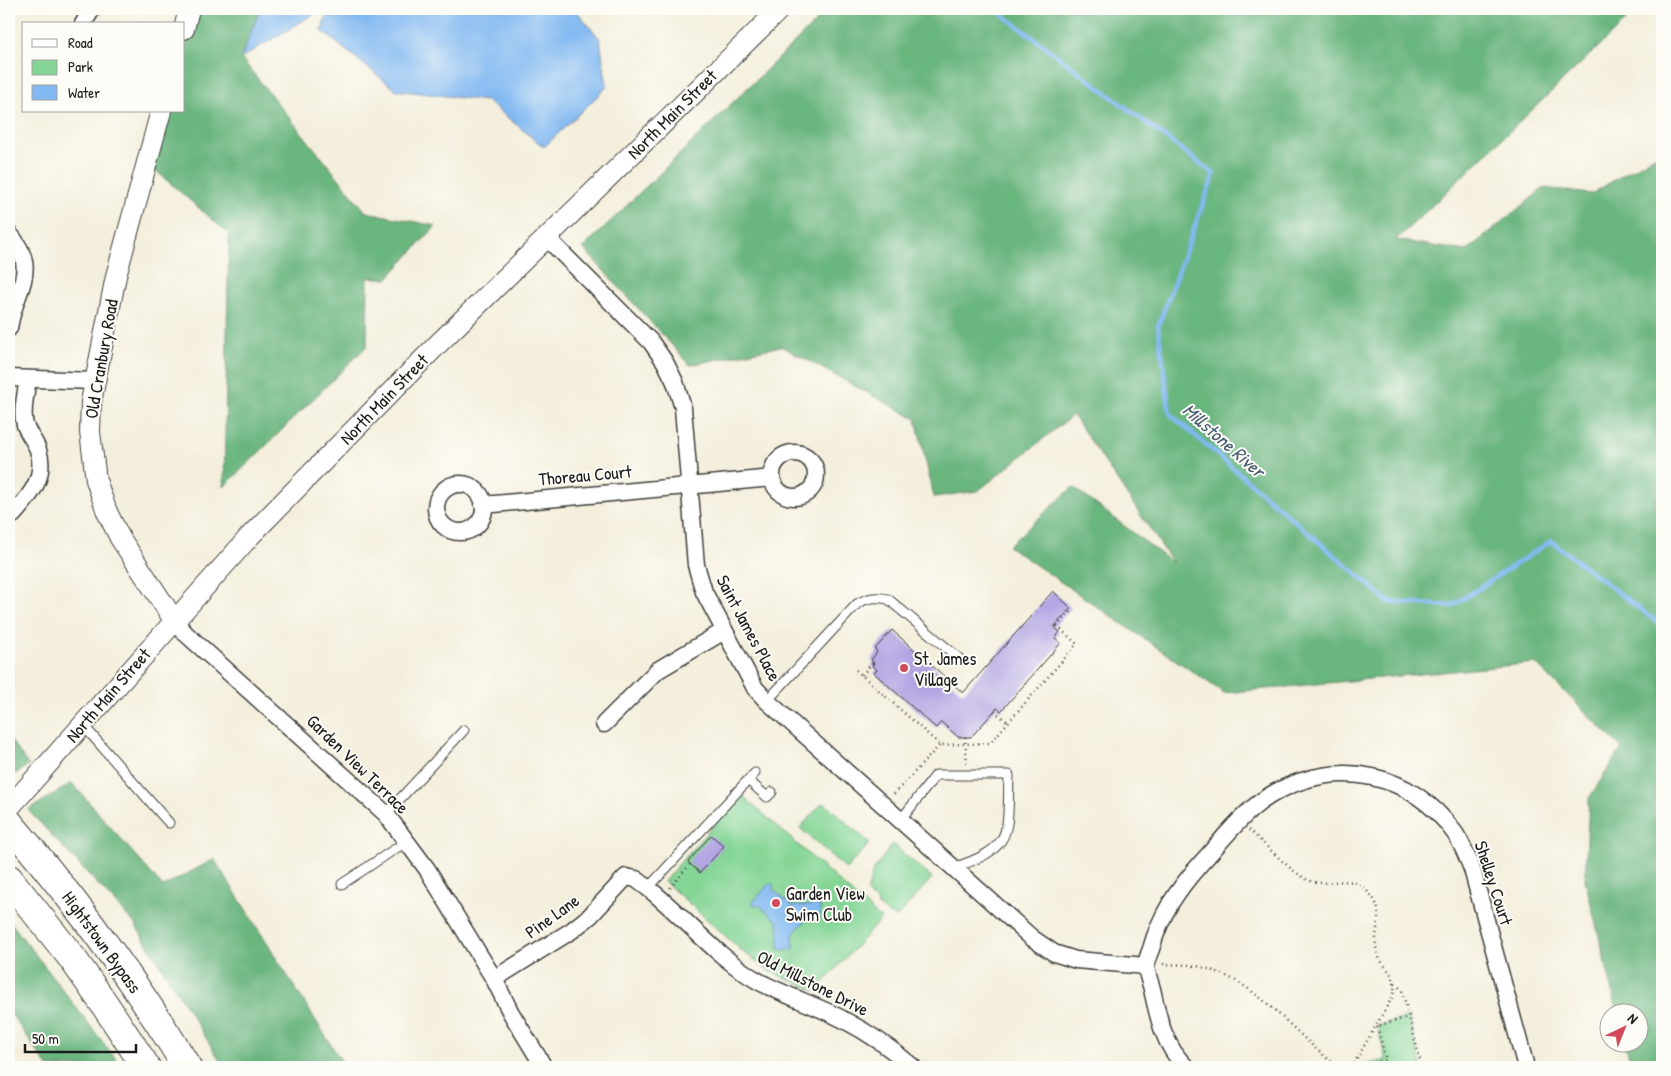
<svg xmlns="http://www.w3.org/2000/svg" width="1671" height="1076" font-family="'Patrick Hand',sans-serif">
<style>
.green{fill:#84d596;stroke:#507859}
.forest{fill:#6bb67f;stroke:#44694e}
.water{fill:#82b9f2;stroke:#4f6a87}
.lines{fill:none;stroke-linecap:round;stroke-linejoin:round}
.stream{stroke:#82b9f2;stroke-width:4.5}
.building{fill:#b3a6e3}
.service-casing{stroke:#3c3c39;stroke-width:11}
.minor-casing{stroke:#3c3c39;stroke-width:19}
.tertiary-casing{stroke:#3c3c39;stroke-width:22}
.motorway-casing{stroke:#3c3c39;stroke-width:30}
.path{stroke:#3c3c39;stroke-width:2.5;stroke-dasharray:1 4;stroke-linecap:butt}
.service{stroke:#fff;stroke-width:9}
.minor{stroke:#fff;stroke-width:16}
.tertiary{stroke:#fff;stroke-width:20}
.motorway{stroke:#fff;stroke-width:28}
.poi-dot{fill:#d1495b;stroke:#fdfcf7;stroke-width:2}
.labels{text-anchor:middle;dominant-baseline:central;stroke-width:4;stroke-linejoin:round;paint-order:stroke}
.street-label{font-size:18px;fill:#1c1c1c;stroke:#fdfcf7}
.poi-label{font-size:18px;fill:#1c1c1c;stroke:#fdfcf7;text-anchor:start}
.water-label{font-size:19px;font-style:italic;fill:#455b72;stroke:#fdfcf7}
</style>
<rect width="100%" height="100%" fill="#fdfcf7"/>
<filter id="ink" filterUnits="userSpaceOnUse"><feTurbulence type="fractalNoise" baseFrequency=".02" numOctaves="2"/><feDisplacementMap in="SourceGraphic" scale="10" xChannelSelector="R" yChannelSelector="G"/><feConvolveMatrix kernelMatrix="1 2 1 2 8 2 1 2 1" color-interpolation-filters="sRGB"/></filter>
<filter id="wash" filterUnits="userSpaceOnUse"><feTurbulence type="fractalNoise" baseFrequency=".0096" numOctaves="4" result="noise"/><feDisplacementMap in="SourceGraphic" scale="20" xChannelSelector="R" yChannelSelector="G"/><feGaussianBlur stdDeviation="1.12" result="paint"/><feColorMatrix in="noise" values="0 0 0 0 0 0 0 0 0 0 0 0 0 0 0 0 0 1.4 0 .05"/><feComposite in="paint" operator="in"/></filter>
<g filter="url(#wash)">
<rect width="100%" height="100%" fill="#f4efdc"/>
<path class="green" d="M741 794 881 919 816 991 769 971 742 951 664 881Z
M823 802 870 843 846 869 800 828Z
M893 844 932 878 897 917 890 915 878 906 877 900 871 898 867 892 873 871Z
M1409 1017 1422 1067H1355L1386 1060 1377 1026Z"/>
<path class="forest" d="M197 9H260L241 58 366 212 436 226 387 279 368 277 367 346 224 487 229 234 149 165 165 111H184V52Z
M829 9H1638L1396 240 1466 251 1544 188 1591 194 1656 155 1662 159V1067H1631L1626 1044H1638V1014L1618 1013 1585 880 1589 798 1622 748 1535 663 1224 693 1008 546 1073 487 1173 563 1073 415 978 491 934 497 916 419 781 346 690 365 583 248Z
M9 738 29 766 9 777Z
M72 783 163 887 214 859 345 1067H224L134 923 28 810Z
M9 920 122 1067H48L9 1011Z"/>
<path class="water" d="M260 9H322L241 58Z
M328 9H575L600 39 607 87 544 147 487 101 396 90 322 31Z
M770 883 774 886 772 889 792 906 820 905V919L806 920 793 934 794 949 779 950 778 922 758 904 756 906 752 903Z"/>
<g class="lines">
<path class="stream" d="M995 9 1214 174 1158 326 1170 414 1389 602 1452 606 1551 541 1662 626"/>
</g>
<g id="blocks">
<path class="building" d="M1053 591 1071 608 1054 627 1060 632 1055 638 1061 643 1001 711 997 708 971 737H958L941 722 936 728 874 673 877 670 872 666 874 663 871 660 877 652 875 649 892 630 963 693Z
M711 835 724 846 700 873 688 862Z"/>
</g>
</g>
<g filter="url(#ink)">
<use href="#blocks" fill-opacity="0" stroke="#3c3c39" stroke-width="1"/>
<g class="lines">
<g class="service-casing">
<path id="service" d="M767 701 857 604C867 598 875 596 888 599L961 660
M83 725 169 823
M748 780 755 773
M386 814 464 730
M900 821 936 775H1009C1007 835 1015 847 953 868
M342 884 407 841
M648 888 748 780 767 797 772 792"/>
</g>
<g class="minor-casing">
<path id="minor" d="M83 24 92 9
M9 233C41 271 15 288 9 328
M547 238 651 342 665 362 675 382 683 408 696 565 704 592 755 688 767 701 1032 938 1054 953 1076 960 1146 966
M9 378 94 381
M772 475a22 22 0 1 1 44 0a22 22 0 1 1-44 0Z
M436 508a24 24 0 1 1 48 0a24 24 0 1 1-48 0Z
M483 505 772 478
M13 515C30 496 47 477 38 450 35 441 28 434 25 425 21 411 26 393 28 379
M174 620 185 633 386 814 427 869 494 979 511 1013 544 1067
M604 724 658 670 724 631
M494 979 571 931 590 916 626 877 636 879 648 888C683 916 719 959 758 981 786 996 816 1005 844 1020 869 1033 892 1049 913 1067
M1186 1067C1164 1046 1158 1017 1152 989 1150 982 1147 974 1146 967 1146 961 1149 954 1151 949 1161 913 1178 889 1202 862 1225 837 1246 808 1276 792 1339 758 1412 773 1454 832 1462 843 1467 856 1472 869L1526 1067"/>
</g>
<g class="tertiary-casing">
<path id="tertiary" d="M184 29 189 9
M161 111 116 276 91 402 90 432 96 480 107 512 120 538 174 620
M9 808 250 536 438 344 780 9"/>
</g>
<g class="motorway-casing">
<path id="motorway" d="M9 823C75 900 134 980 187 1067
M9 879 73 959 105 1005 146 1067"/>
</g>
<path class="path" d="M856 670 940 745
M862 675 873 662
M994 711 1008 722
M965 737 967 764
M894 794 940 745 990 743 1077 644 1057 626 1071 612
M1249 830C1264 843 1291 872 1308 880 1327 889 1350 872 1366 890 1371 895 1375 899 1377 906 1381 920 1373 937 1377 952 1383 971 1399 972 1393 996L1352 1067
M670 888 690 864
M1163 964C1177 965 1192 964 1205 968 1261 983 1294 1036 1339 1067
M1395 984 1402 990 1422 1067
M1355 1067 1386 1060 1377 1026 1409 1017"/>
<use href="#service" class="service"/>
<use href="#minor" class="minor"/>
<use href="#tertiary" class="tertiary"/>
<use href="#motorway" class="motorway"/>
</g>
</g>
<g class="poi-dot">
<circle cx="904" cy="668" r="5"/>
<circle cx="776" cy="903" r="5"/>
</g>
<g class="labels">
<g class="street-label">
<text transform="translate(672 114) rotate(-45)">North Main Street</text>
<text transform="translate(101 359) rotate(-80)">Old Cranbury Road</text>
<text transform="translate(384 399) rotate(-46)">North Main Street</text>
<text transform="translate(585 475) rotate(-5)">Thoreau Court</text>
<text transform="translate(749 628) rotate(62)">Saint James Place</text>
<text transform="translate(108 695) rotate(-49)">North Main Street</text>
<text transform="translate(358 764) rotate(44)">Garden View Terrace</text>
<text transform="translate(1494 883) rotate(72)">Shelley Court</text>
<text transform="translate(552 916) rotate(-36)">Pine Lane</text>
<text transform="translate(102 942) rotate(54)">Hightstown Bypass</text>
<text transform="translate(813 983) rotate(27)">Old Millstone Drive</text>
</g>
<g class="poi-label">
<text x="914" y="658">St. James<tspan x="914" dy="21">Village</tspan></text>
<text x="786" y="893">Garden View<tspan x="786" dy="21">Swim Club</tspan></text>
</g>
<g class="water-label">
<text transform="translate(1224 440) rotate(41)">Millstone River</text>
</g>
</g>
<rect width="1671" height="1076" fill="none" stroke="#fdfcf7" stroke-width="30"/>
<rect x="22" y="22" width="162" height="90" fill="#fdfcf7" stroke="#a3a29f"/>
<rect x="32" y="39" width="25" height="8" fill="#ffffff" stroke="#a3a29f"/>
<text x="68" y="48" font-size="15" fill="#1c1c1c">Road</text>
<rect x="32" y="60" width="25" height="15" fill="#84d596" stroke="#a3a29f"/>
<text x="68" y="72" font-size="15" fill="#1c1c1c">Park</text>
<rect x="32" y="85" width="25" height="15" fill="#82b9f2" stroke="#a3a29f"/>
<text x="68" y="98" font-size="15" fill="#1c1c1c">Water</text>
<g transform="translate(1624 1028) rotate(43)"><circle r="24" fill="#fdfcf7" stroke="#a3a29f"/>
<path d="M0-4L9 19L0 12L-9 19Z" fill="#d1495b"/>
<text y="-8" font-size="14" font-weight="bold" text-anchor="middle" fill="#1c1c1c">N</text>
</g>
<path d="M25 1044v8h111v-8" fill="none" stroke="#1c1c1c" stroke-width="2.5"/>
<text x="32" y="1044" font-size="15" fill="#1c1c1c" stroke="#fdfcf7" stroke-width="4" paint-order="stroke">50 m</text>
</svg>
